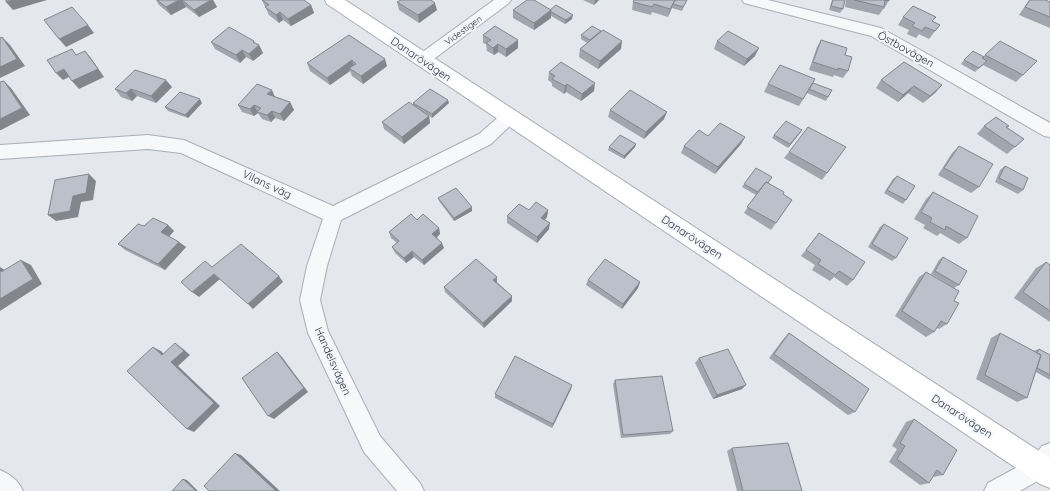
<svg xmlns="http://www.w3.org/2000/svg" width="1050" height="491" font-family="Quicksand,sans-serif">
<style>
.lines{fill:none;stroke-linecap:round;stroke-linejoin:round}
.street-casing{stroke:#a9aeb7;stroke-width:2}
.secondary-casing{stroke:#a9aeb7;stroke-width:2}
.street{fill:#f7f8fa;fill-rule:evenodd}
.secondary{fill:#fff;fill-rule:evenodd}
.wall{fill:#a1a5ae}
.shaded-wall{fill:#83868d}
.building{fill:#bbc0ca;stroke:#83868d}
.labels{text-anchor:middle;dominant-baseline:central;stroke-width:4;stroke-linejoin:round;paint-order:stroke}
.far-street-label{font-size:9px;fill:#2b3445;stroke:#f4f6f9}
.street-label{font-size:11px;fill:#2b3445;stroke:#f4f6f9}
</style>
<rect width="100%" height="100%" fill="#e4e7ec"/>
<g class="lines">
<g class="street-casing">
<path id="street" d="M494 0H511L509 3 427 64 422 65 417 64 414 60 417 56Z
M742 0H768L881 28 1050 123V137L1044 136 871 36 744 3Z
M509 111 515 113 517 117 515 121 491 144 341 220 327 266 320 300 328 331 380 436 420 483 424 491H397L364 452 308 333 300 300 307 266 323 219 181 153 148 149 0 159V145L148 135 184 140 333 206 479 134 503 113Z
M1050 443V473L1048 475 1020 491H984L988 483 1032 459 1042 446Z
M0 470C11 475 18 480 23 491H0Z"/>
</g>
<g class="secondary-casing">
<path id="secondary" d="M325 0H345L1050 458V488L1040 484 327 4Z"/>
</g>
<use href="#street" class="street"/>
<use href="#secondary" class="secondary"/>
</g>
<path class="wall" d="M156 0H213L217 7 199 17 186 7 171 15 159 5Z
M262 0 311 5 314 13 291 26 283 20 279 23 269 15Z
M583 0H599L594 5Z
M687 0 682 11 672 8 668 17 652 12 651 15 632 10 633 2Z
M832 0H845L843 9 840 13 829 10Z
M846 0H889L884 9H883L879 15 845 7Z
M1029 0H1045L1050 2V28L1019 15Z
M397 2 437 10 419 23 399 10Z
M513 10H550L572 19 565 24 551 16V18L534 30 513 18Z
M903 17H936L932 21 940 25 929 39 919 34 916 38 907 34 909 30 898 25Z
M601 31 621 49 598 69 579 57 580 49 587 43 581 39V35Z
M349 35 387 66 363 84 352 76 350 71 330 85 310 71 307 63Z
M483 35 518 48 506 57 498 52 494 55 487 51 486 44 483 43Z
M821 40 845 55 848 71 843 78 834 75 833 77 809 70 817 47Z
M717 41 755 56 744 66 714 49Z
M211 42 255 43 259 45 263 53 253 61 246 57 240 63 215 49Z
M985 55 1037 61 1016 82 983 65 975 72 961 64 964 60 983 57Z
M904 62 936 92 923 103 908 93 898 102 876 88 881 80Z
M549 72 594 91 581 101 566 92 564 94 552 86V83L548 80Z
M813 83 832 90 826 101 807 93 799 106 764 92 768 84Z
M172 87 156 103 137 96 132 101 121 97 115 89Z
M275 97 290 102 294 110 284 121 275 118 271 122 262 119 258 113 254 116 242 112 238 105Z
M202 103 188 118 168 111 165 107Z
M413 103H449L432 118 429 116 430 123 404 144 384 129 382 122 413 105Z
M610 110 664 119 644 139 608 117Z
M984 126H1009L1007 128 1024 139 1007 154 977 134Z
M802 130 800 133 788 148 772 138 774 135Z
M708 136 745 137 741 144 715 174 681 153 684 146Z
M636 144 635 147 624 159 608 150 609 147Z
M959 146 979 187 971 193 938 175 952 153Z
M846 147 822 180 784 158 789 152Z
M1005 166 1023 190 1018 194 995 182 1000 170Z
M897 176 906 200 903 204 884 193 893 179Z
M768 183 783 194 792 200 771 230 744 213 756 195 742 187 744 184Z
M933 192 967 238 959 244 940 233 937 236 923 228 925 225 914 219 926 199Z
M438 198 472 207V211L454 221 439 201Z
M529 210H548L547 217 545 220 549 229 537 243 507 223V216Z
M417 220 439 228 440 234 437 237 444 248 424 265 414 257 406 263 395 253 392 247 397 243 391 238 389 232Z
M884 224 896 258 892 261 868 247 880 227Z
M168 225 174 231 169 237 186 247 165 270 125 250 118 244 144 226Z
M819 233 853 280 847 286 834 277 830 281 812 270 815 265 801 256Z
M943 257 959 285 954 288 931 274 939 260Z
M1046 262 1050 265V322L1014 298 1036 268Z
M926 272 954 301 947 324 939 329 937 328 934 332 926 337 895 316 919 277Z
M588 280 640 282 638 288 622 309 586 285Z
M497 282 512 296V301L484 328 445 292 444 287Z
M789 333 855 412 848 415 769 358 784 338Z
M1000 333 1033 351 1039 349 1050 355V380L1036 372 1027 398 1017 402 976 379 991 338Z
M699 358 742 389 713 399 695 363Z
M615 380 673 431 670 434 621 438 613 384Z
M572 385 571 389 552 428 495 398V394Z
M914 419 943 475 934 477 933 476 929 483 920 485 889 462 897 449 892 446 906 422Z
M732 448 802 491H737L727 451Z"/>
<path class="shaded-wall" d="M13 0H47L13 10 6 2Z
M179 0H182L186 7 171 15 166 7Z
M211 0H213L217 7 199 17 194 10Z
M595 0H599L594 5Z
M675 0H676L673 4 668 17 670 9Z
M435 3 437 10 419 23 418 15Z
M311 5 314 13 291 26 288 19Z
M551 10V18L534 30V23Z
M280 12 283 20 279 23 276 15Z
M573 15 572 19 565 24 566 20Z
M88 25 94 33 66 47 59 39Z
M2 37 10 45 25 66 0 78V67Z
M518 40V48L506 57V49Z
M254 41 257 47 259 45 263 53 253 61 249 54 253 42Z
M622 41 621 49 598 69 600 61Z
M498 44V52L494 55 493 48Z
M759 48 755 56 744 66 747 59Z
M242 50 246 57 240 63 236 55Z
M85 51 91 58 104 77 79 89 72 81Z
M385 59 387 66 363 84 361 76Z
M352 60 354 68H349L350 71 330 85 327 78Z
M64 69 71 76 63 80 56 73Z
M166 80 172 87 156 103 151 96Z
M4 81 11 88 30 115 1 130H0V119Z
M595 83 594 91 581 101 582 94Z
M567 84 566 92 564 94 565 86Z
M942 85 936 92 923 103 930 96Z
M914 86 908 93 898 102 903 95Z
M131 89 137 96 132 101 126 93Z
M272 90 275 97 267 94Z
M200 99 202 103 188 118 185 115Z
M448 100 449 103 432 118V114Z
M290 102 294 110 284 121 280 114Z
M254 105 258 113 254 116 250 109Z
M272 111 275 118 271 122 267 115Z
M667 112 664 119 644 139 646 132Z
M429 116 430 123 404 144 402 137Z
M802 130 800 133 788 148 790 144Z
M745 137 741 144 715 174 718 167Z
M636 144 635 147 624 159V156Z
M89 174 96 181 93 200 81 202 78 217 56 221 48 215 73 196Z
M472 207V211L454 221V218Z
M548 210 547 217 541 224V218Z
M550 223 549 229 537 243V237Z
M168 225 174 231 167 238 161 232Z
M439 228 440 234 434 240 432 234Z
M179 242 186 247 165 270 158 264Z
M442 243 444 248 424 265 422 260Z
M412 251 414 257 406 263 404 258Z
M21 260 31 265 42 284 0 311V299Z
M0 267 8 272H1L0 270Z
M214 274 220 279 199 297 192 292Z
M279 276 283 282 253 309 248 304Z
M497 277V282L494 285 493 280Z
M640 282 638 288 622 309 623 304Z
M512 296V301L484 328 483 323Z
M175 343 182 348 190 355 178 366 220 406 194 432 187 429 171 362Z
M153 347 161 351 169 360 162 355Z
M277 352 282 357 308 392 274 419 268 416Z
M572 385 571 389 552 428 553 424Z
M746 385 742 389 713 399 717 395Z
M235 453 241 455 280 491H274Z
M183 479 187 480 198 491H196Z"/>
<path class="building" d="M6 0H13L6 2Z
M157 0H179L166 7Z
M182 0H211L194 10Z
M262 0H304L311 5 288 19 280 12 276 15 265 7 269 5Z
M401 0H431L435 3 418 15 397 2Z
M527 0H534L551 10 534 23 513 10Z
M634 0H675L670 9 654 4 652 7 633 2Z
M675 0H687L683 7 673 4Z
M833 0H845L843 9 831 6Z
M854 0H889V1L885 0 884 7Z
M1030 0H1045L1050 2V17L1025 7Z
M556 5 573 15 566 20 551 12V10H550Z
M913 6 936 17 932 21 940 25 935 31 925 27 922 31 912 26 915 23 903 17Z
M72 7 88 25 59 39 44 20Z
M495 26 518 40 506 49 498 44 493 48 486 43 491 40 483 35Z
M592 26 601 31 590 40 581 35Z
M229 27 254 41 253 42 259 45 249 54 242 50 236 55 211 42Z
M603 30 622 41 600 61 580 49Z
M728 31 759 48 747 59 717 41Z
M349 35 385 59 361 76 349 68 356 64 352 60 327 78 307 63Z
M2 37 17 59 0 67V38Z
M821 40 847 48 845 55 852 57 848 71 838 68V70L813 62Z
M1000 41 1037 61 1023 75 985 55Z
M72 49 76 55 85 51 98 69 72 81 64 69 56 73 47 60Z
M973 51 984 57 982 58 987 61 979 68 964 60Z
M561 62 595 83 582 94 567 84 565 86 552 79 555 76 549 72Z
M904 62 942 85 930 96 914 86 903 95 881 80Z
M780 65 815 79 803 99 768 84Z
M135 70 166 80 151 96 131 89 126 93 115 89Z
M4 81 22 108 0 119V82Z
M813 83 832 90 828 97 809 89Z
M257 84 272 90 267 94 290 102 280 114 272 111 267 115 257 112 261 108 254 105 250 109 238 105Z
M430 89 448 100 432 114 413 103Z
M630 90 667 112 646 132 610 110Z
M180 92 200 99 185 115 165 107Z
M409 102 429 116 402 137 382 122Z
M996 117 1009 126 1006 127 1024 139 1015 147 984 126Z
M786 121 802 130 790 144 774 135Z
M720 123 745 137 718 167 684 146 699 130 708 136Z
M808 127 846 147 827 173 789 152Z
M620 135 636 144 624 156 609 147Z
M959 146 993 164 979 187 944 168Z
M1005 166 1028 178 1023 190 999 178Z
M756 168 772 177 768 183 766 182 758 192 744 184Z
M89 174 86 193 73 196 70 211 48 215 55 180Z
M897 176 915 186 906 200 887 190Z
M766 182 784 192 783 194 792 200 776 223 747 207Z
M456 188 472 207 454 218 438 198Z
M933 192 978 216 967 238 946 226 945 230 930 222 932 218 921 212Z
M536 202 548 210 541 218 550 223 537 237 507 216 519 204 529 210Z
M411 214 417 220 423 214 439 228 432 234 442 243 422 260 412 251 404 258 392 247 399 241 389 232Z
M153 218 168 225 161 232 179 242 158 264 118 244 138 224 144 226Z
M884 224 908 238 896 258 872 244Z
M819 233 865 262 853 280 839 271 835 275 818 264 821 260 806 250Z
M241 244 279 276 248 304 214 274 192 292 181 282 205 261 212 267Z
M943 257 967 271 959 285 935 271Z
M476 259 497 277 493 280 512 296 483 323 444 287Z
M605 259 640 282 623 304 588 280Z
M21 260 33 279 0 299V270L1 272Z
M1046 262 1050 265V311L1023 292Z
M926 272 959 291 954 301 959 303 947 324 941 321 934 332 902 311Z
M789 333 869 389 855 412 774 354Z
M1000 333 1041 355 1027 398 985 375Z
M175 343 184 351 171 362 214 403 187 429 127 371 153 347 162 355Z
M728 349 746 385 717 395 699 358Z
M1039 349 1050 355V375L1037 368 1041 355 1037 353Z
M277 352 304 388 268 416 242 378Z
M515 356 572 385 553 424 495 394Z
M662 376 673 431 623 435 615 380Z
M914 419 957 450 943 475 937 470 929 483 897 459 905 446 900 443Z
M788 443 802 491H743L732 448Z
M235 453 275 490 274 491H209L204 486Z
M183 479 196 491H172Z"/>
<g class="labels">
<g class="far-street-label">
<text transform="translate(463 30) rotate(-36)">Videstigen</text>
</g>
<g class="street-label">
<text transform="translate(906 49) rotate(29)">Östbovägen</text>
<text transform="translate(421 59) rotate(34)">Danarövägen</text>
<text transform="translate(267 184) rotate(25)">Vilans väg</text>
<text transform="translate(692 237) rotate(33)">Danarövägen</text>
<text transform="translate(333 361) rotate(66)">Handelsvägen</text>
<text transform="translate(962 416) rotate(33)">Danarövägen</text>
</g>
</g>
</svg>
